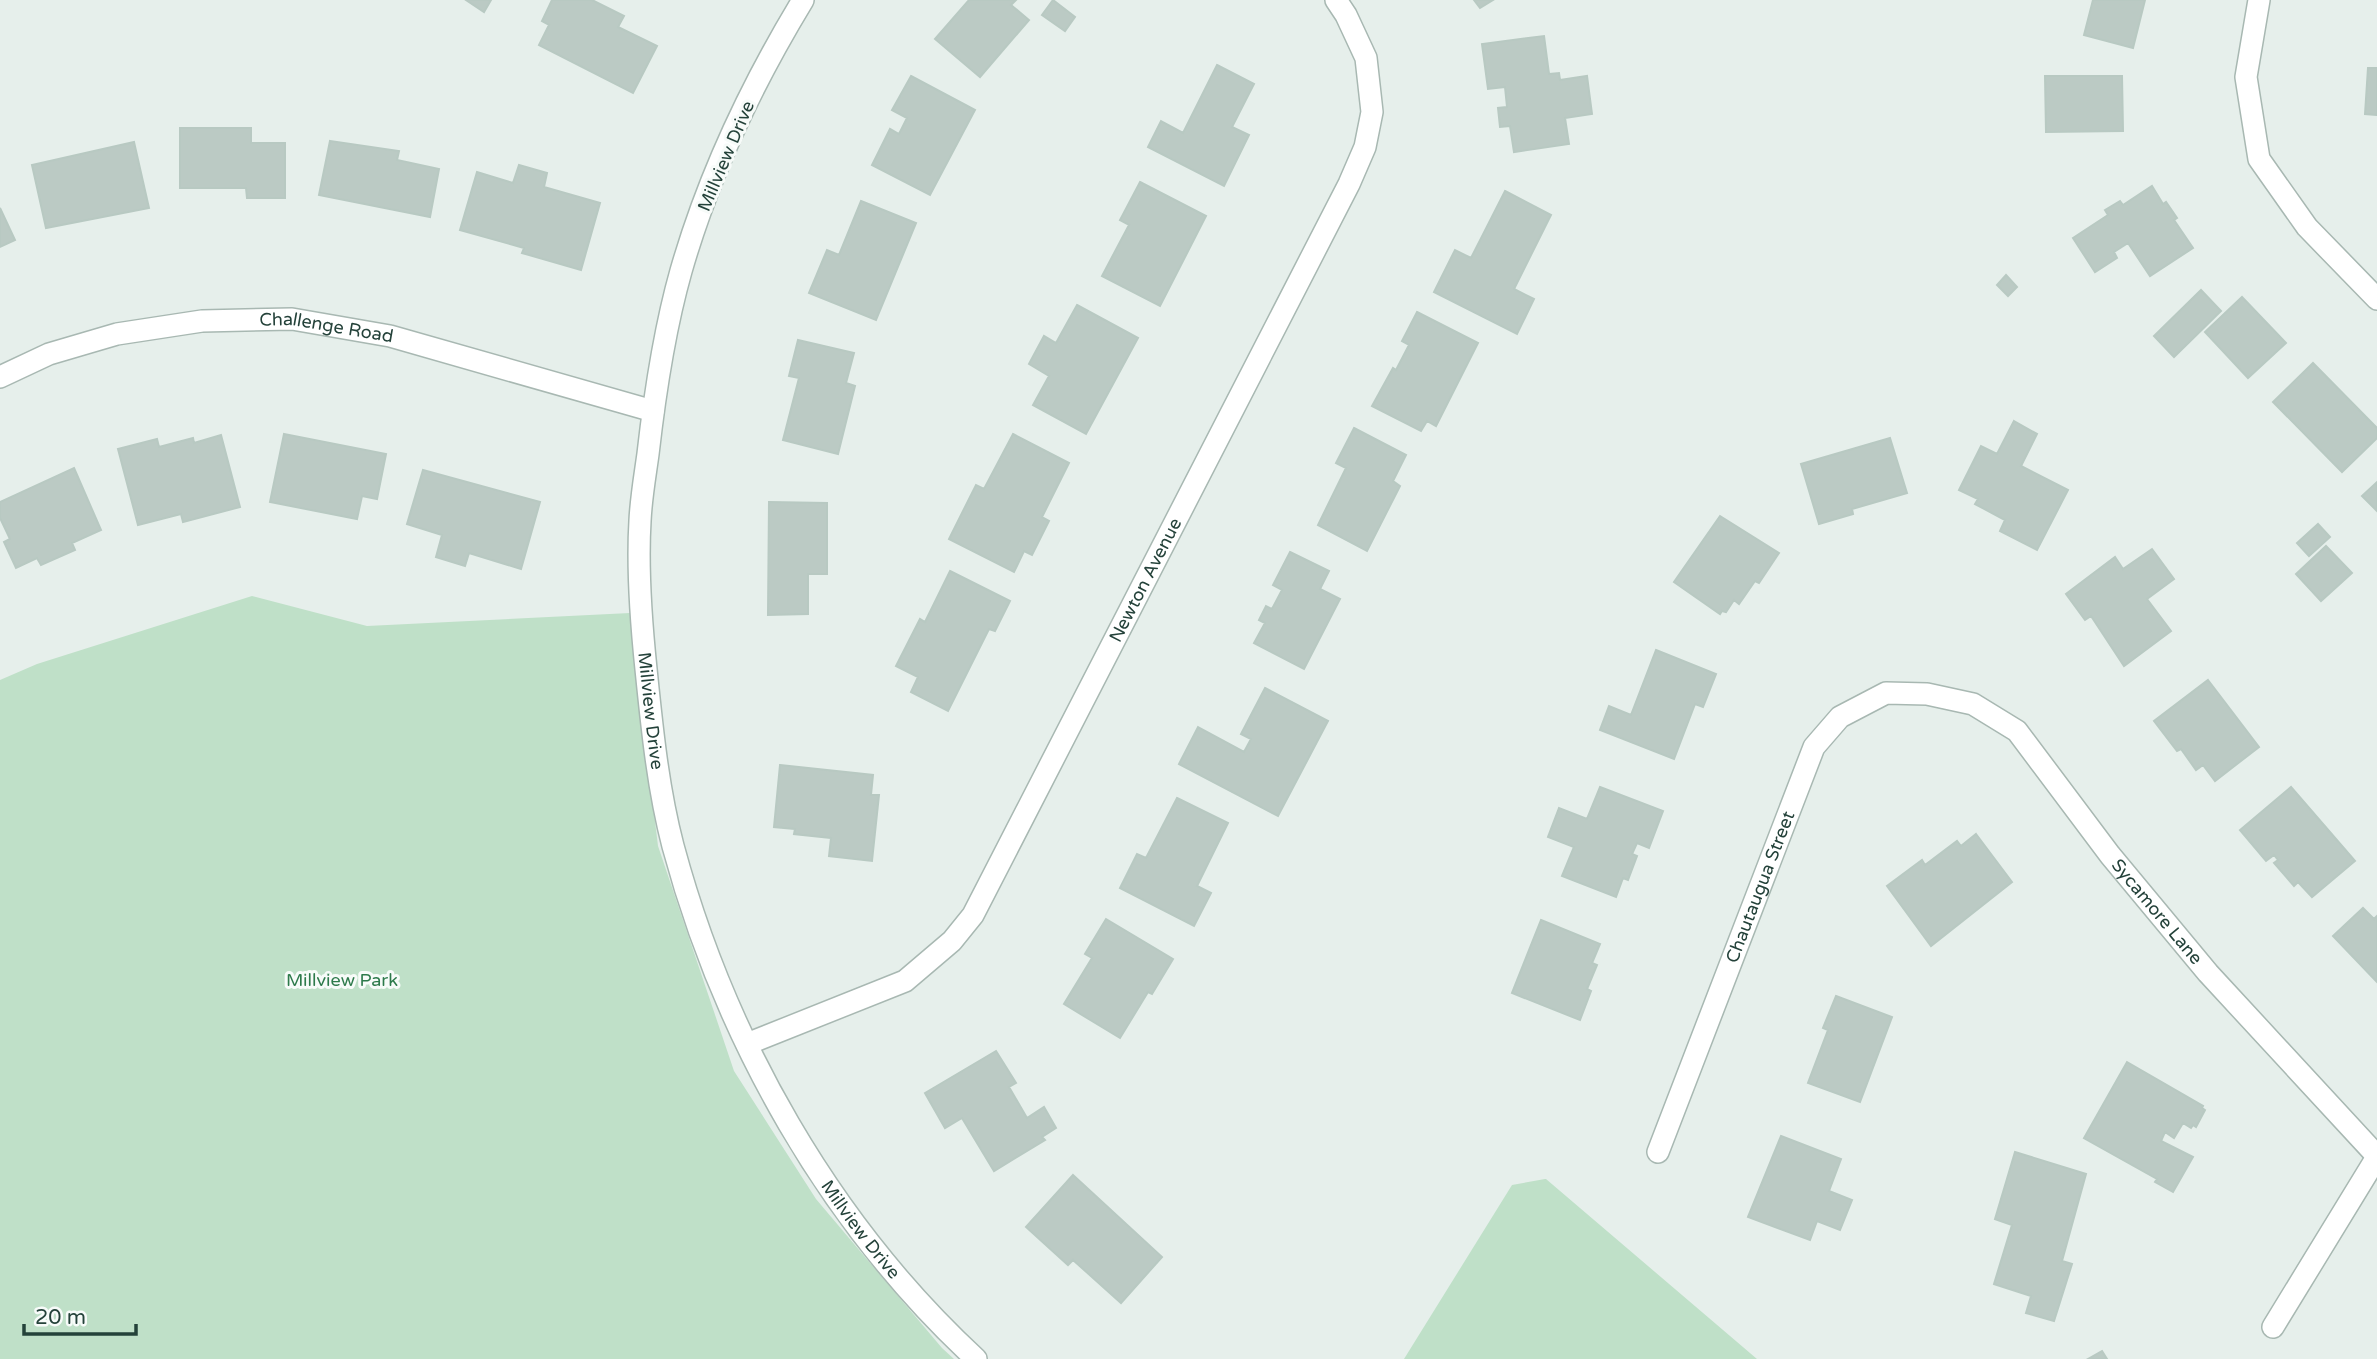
<svg xmlns="http://www.w3.org/2000/svg" width="2377" height="1359" font-family="'Varela Round',sans-serif">
<style>
.green{fill:#bfe0c8}
.building{fill:#bbcac4;stroke:#b8c9c2;stroke-width:2}
.lines{fill:none;stroke-linecap:round;stroke-linejoin:round}
.minor-casing{stroke:#a8b8b2;stroke-width:24}
.tertiary-casing{stroke:#a8b8b2;stroke-width:24}
.minor{stroke:#fff;stroke-width:21}
.tertiary{stroke:#fff;stroke-width:21}
.labels{text-anchor:middle;dominant-baseline:central;stroke-width:6;stroke-linejoin:round;paint-order:stroke}
.street-label{font-size:18px;fill:#24423a;stroke:#f7fbf9}
.park-label{font-size:18px;fill:#2d7a4b;stroke:#f7fbf9}
</style>
<rect width="100%" height="100%" fill="#e6efeb"/>
<path class="green" d="M252 596 367 626 630 613 658 846 734 1071 816 1199 942 1348 954 1359H0V680L37 664Z
M1545 1179H1546L1757 1359H1404L1512 1185Z"/>
<path class="building" d="M466 0H491L484 12Z
M552 0H592L624 16 618 27 657 46 633 93 539 45 549 25 542 21Z
M969 0H1016L1011 5 1029 20 980 77 935 39Z
M1053 0 1075 17 1065 31 1042 15Z
M1474 0H1493L1480 8Z
M2093 0H2145L2133 48 2084 35Z
M1544 36 1549 74 1559 73 1560 80 1587 76 1592 114 1565 118 1569 144 1514 152 1510 126 1500 127 1498 108 1507 107 1505 87 1488 89 1482 44Z
M1217 65 1254 84 1232 127 1249 135 1224 186 1148 147 1161 121 1183 133Z
M2368 68H2377V115L2365 114Z
M911 76 975 110 930 195 872 165 890 129 899 134 907 118 892 110Z
M2045 76H2122L2123 131 2046 132Z
M180 128H251V143H285V198H247L246 188H180Z
M330 141 399 151 397 160 439 169 430 217 319 195Z
M134 142 149 208 46 228 32 165Z
M519 165 547 173 544 187 600 203 581 270 522 253 524 248 460 230 477 172 513 183Z
M1140 182 1206 216 1160 306 1102 276 1129 225 1120 220Z
M2152 186 2163 204 2166 202 2177 218 2174 220 2193 248 2150 276 2128 243 2114 252 2117 258 2095 272 2073 238 2108 215 2105 210 2120 201 2123 205Z
M1505 191 1551 215 1514 289 1534 299 1517 334 1434 292 1455 250 1471 258Z
M861 201 916 223 876 320 809 293 827 250 839 255Z
M0 208 15 240 0 247Z
M2006 275 2017 287 2008 296 1997 285Z
M2201 290 2221 311 2174 357 2154 336Z
M2242 297 2286 343 2248 378 2205 332Z
M1077 305 1138 338 1086 434 1033 405 1049 376 1029 364 1044 336 1056 343Z
M1417 312 1478 343 1436 426 1427 421 1421 431 1372 406 1393 368 1396 370 1409 345 1402 341Z
M798 340 854 353 846 383 855 386 838 454 783 440 799 378 789 376Z
M2313 363 2377 428V438L2342 472 2273 402Z
M2014 421 2037 434 2021 466 2068 490 2037 550 2000 531 2005 520 1975 504 1978 499 1959 490 1981 446 1997 454Z
M1354 428 1406 455 1393 481 1400 486 1367 551 1318 525 1346 468 1336 463Z
M284 434 386 454 377 499 362 496 357 519 270 502Z
M1013 434 1069 463 1042 517 1049 521 1032 555 1024 551 1014 572 949 539 976 485 984 489Z
M221 435 240 507 183 522 181 514 138 525 118 449 157 439 159 447 193 438 194 443Z
M1890 438 1907 493 1852 509 1853 514 1819 524 1801 464Z
M74 468 101 530 72 543 75 550 41 565 37 558 16 568 4 542 10 539 0 518V502Z
M423 470 540 502 521 569 469 553 465 566 436 557 442 535 407 524Z
M2377 482V511L2362 496Z
M769 502 827 503V574H808V614L768 615Z
M1720 516 1779 553 1759 583 1755 581 1739 604 1734 600 1726 612 1722 611 1720 614 1674 582Z
M2318 524 2330 537 2309 556 2297 543Z
M2326 546 2352 573 2321 601 2296 574Z
M2152 549 2174 579 2147 599 2171 631 2124 666 2091 616 2085 620 2066 594 2115 557 2123 569Z
M1290 552 1329 571 1320 589 1340 599 1304 669 1254 643 1265 623 1259 620 1266 606 1272 609 1282 590 1273 585Z
M950 571 1010 601 995 631 989 629 948 711 911 692 918 677 896 666 920 619 925 622Z
M1656 650 1716 674 1703 707 1695 704 1674 759 1600 730 1609 706 1631 715Z
M2208 680 2259 747 2215 781 2203 765 2196 770 2181 749 2177 751 2154 721Z
M1265 688 1328 721 1278 816 1179 764 1198 727 1244 752 1251 739 1241 734Z
M780 765 873 775 871 795H879L872 861 829 856 831 838 794 834 795 829 774 827Z
M1600 787 1663 811 1649 848 1637 843 1632 854 1637 856 1628 880 1623 878 1616 897 1562 876 1574 847 1548 837 1559 808 1587 819Z
M2291 787 2355 861 2312 897 2298 882 2294 886 2274 863 2278 860 2274 855 2266 861 2240 830Z
M1177 798 1228 823 1197 886 1211 893 1194 926 1120 888 1137 854 1146 858Z
M1976 834 2012 882 1931 946 1887 886 1922 860 1925 865 1957 841 1961 846Z
M2363 908 2374 919 2377 916V982L2333 936Z
M1106 919 1173 959 1152 994 1148 992 1120 1038 1064 1004 1092 958 1085 954Z
M1541 920 1600 944 1592 963 1597 965 1587 989 1591 991 1580 1020 1512 993Z
M1836 996 1892 1017 1860 1102 1808 1083 1828 1030 1823 1028Z
M996 1051 1016 1083 1009 1087 1027 1118 1044 1107 1056 1128 1042 1137 1045 1140 994 1171 962 1118 945 1128 925 1093Z
M2127 1062 2203 1106 2202 1108 2205 1110 2196 1127 2193 1125 2191 1128 2183 1123 2174 1138 2165 1132 2161 1141 2193 1157 2173 1192 2155 1182 2157 1179 2084 1138Z
M1781 1136 1841 1159 1829 1191 1852 1200 1840 1230 1817 1221 1810 1240 1748 1217Z
M2015 1152 2086 1174 2062 1261 2072 1264 2054 1321 2026 1313 2031 1296 1994 1284 2012 1225 1995 1219Z
M1073 1175 1162 1257 1121 1303 1073 1260 1068 1265 1026 1227Z
M2102 1351 2107 1359H2088Z"/>
<g class="lines">
<g class="minor-casing">
<g id="minor">
<path d="M2259 0 2246 77 2259 159 2307 227 2377 299"/>
<path id="s1" d="M0 377 49 354 117 334 202 321 292 319 390 336 653 411"/>
<path id="s2" d="M747 1044 905 981 952 941 973 915 1349 184 1365 147 1372 112 1366 58 1346 15 1336 0"/>
<path id="s3" d="M1658 1152 1814 747 1840 717 1886 693 1927 694 1973 704 2017 731 2110 855 2208 973 2377 1156"/>
<path d="M2273 1327 2377 1157"/>
</g>
</g>
<g class="tertiary-casing">
<g id="tertiary">
<path id="s4" d="M803 0C752 84 708 177 681 271 664 331 655 392 648 454 645 476 641 498 640 521 637 570 641 621 646 669 652 728 658 789 673 846 725 1039 829 1223 976 1359"/>
</g>
</g>
<use href="#minor" class="minor"/>
<use href="#tertiary" class="tertiary"/>
</g>
<g class="labels">
<g class="street-label">
<text transform="translate(726 156) rotate(-67)">Millview Drive</text>
<text stroke="none"><textPath href="#s1" startOffset="336">Challenge Road</textPath></text>
<text stroke="none"><textPath href="#s2" startOffset="642">Newton Avenue</textPath></text>
<text stroke="none"><textPath href="#s4" startOffset="742">Millview Drive</textPath></text>
<text stroke="none"><textPath href="#s3" startOffset="284">Chautaugua Street</textPath></text>
<text stroke="none"><textPath href="#s3" startOffset="894">Sycamore Lane</textPath></text>
<text stroke="none"><textPath href="#s4" startOffset="1309">Millview Drive</textPath></text>
</g>
<g class="park-label">
<text x="342" y="980">Millview Park</text>
</g>
</g>
<path d="M24 1324v10h112v-10" fill="none" stroke="#24423a" stroke-width="3.5"/>
<text x="35" y="1324" font-size="21" fill="#24423a" stroke="#f7fbf9" stroke-width="5" paint-order="stroke">20 m</text>
</svg>
